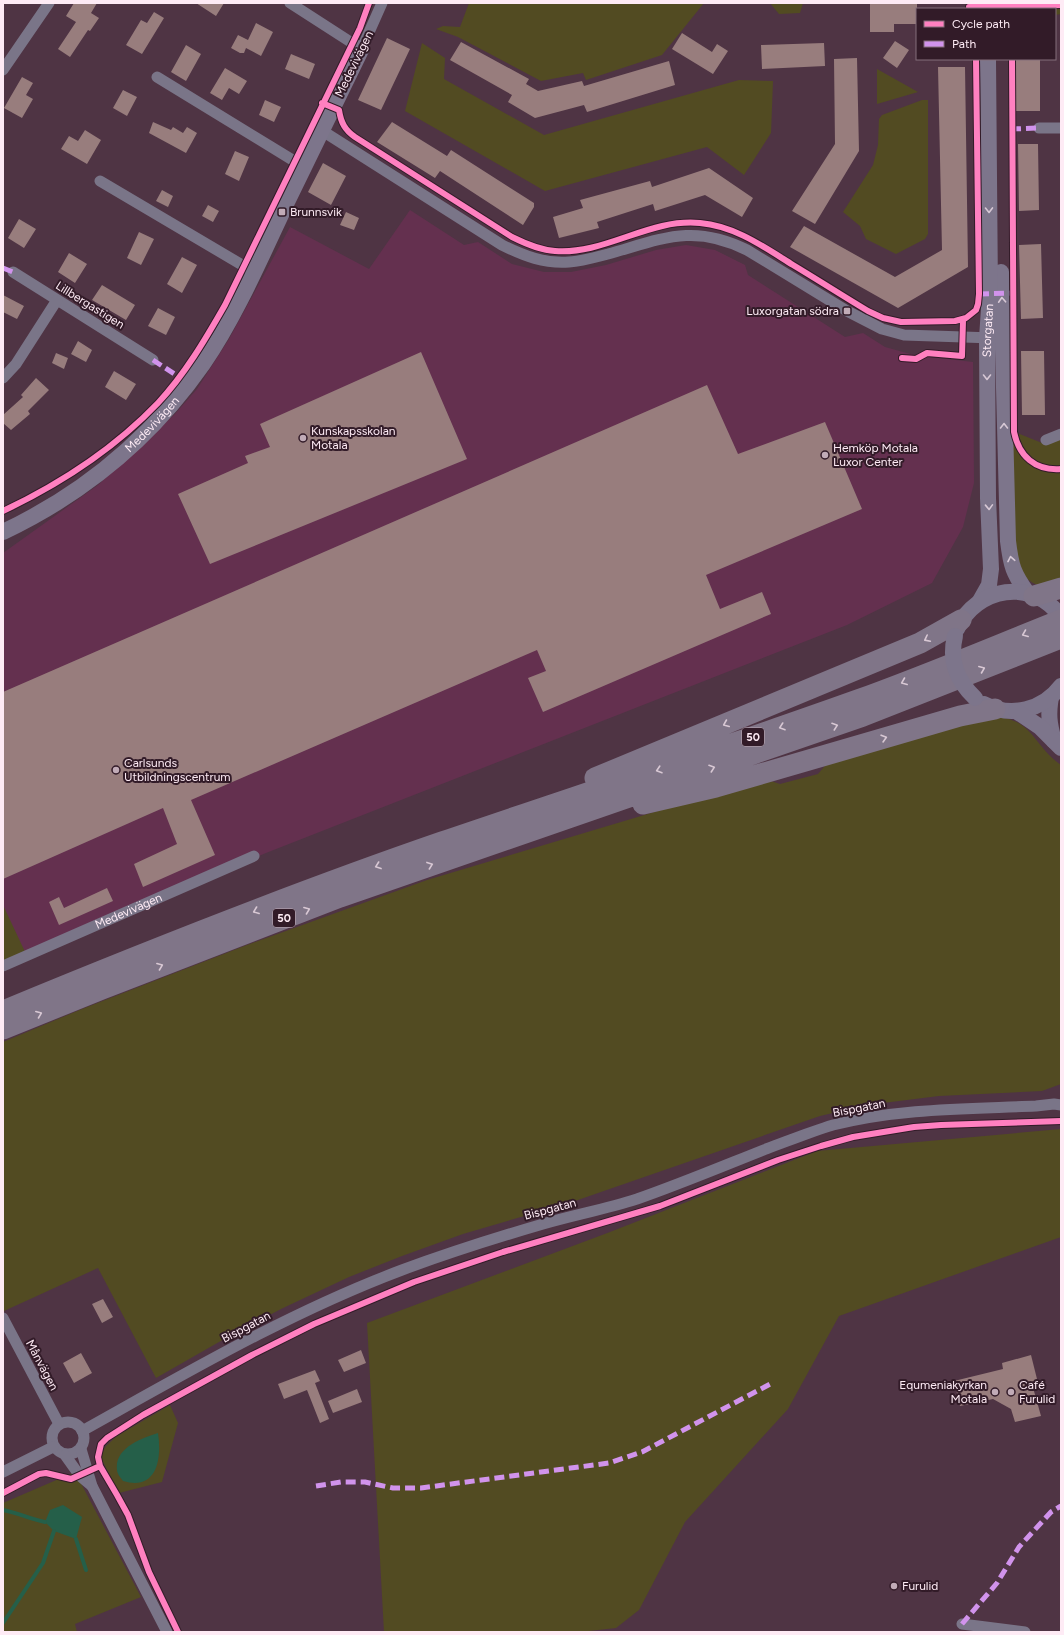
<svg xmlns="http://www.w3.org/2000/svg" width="1064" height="1635" font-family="Figtree,sans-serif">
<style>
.built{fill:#64304f}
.green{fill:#524b22}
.water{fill:#255f49}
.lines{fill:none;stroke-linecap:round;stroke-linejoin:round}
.stream{stroke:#255f49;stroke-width:4}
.building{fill:#987d7d}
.street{stroke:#7a7588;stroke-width:11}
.secondary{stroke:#7d758b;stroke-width:16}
.highway{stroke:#807588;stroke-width:21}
.secondary-bridge{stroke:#7d758b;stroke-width:16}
.quiet{stroke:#d193ec;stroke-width:5;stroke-dasharray:10 5;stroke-linecap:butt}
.cycleway-casing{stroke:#321b28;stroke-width:8}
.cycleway{stroke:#ff80c0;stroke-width:6}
.oneway{stroke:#d7c8d5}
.oneway2{stroke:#d8c8d4}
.poi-dot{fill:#c1abb7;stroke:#321b28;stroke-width:1.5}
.labels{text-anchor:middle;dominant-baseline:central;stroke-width:4;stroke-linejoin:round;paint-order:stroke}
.shield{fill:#321b28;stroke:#c1adb8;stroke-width:1}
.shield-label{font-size:11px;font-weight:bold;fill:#feebf5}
.street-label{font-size:12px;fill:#feebf5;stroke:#321b28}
.poi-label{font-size:12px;fill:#feebf5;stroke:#321b28;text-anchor:start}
</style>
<rect width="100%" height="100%" fill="#4f3444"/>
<path class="built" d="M410 210 464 245 478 242 512 264 544 272H571L606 265 656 250 686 245 715 250 745 265 748 275 845 337 863 333 885 347 914 355 973 362 974 483 963 527 932 583 847 625 266 853 3 965V553L98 485 174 415 197 389 229 339 290 227 369 269Z"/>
<path class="green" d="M469 3H704L662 55 586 80 583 73 541 81 458 37 436 29 443 26 460 27Z
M770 3H803L800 13 779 14Z
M1014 3H1061V14L1055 15V9H1014Z
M422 43 445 58 444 79 544 135 739 80 773 81 771 133 744 175 707 147 545 191 405 111Z
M877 69 918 92 877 104Z
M922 100H928V234L925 239 896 254 866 239 860 226 843 212 873 165 878 145 879 119 882 115Z
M1010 430 1047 445 1061 435V590C1048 587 1033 587 1025 576 1008 553 1011 461 1010 430Z
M991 716C1035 719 1031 744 1061 765V1084L1042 1091 939 1096 867 1105 820 1116 575 1201 463 1234 402 1256 349 1277 281 1309 219 1342 156 1378 98 1268 4 1311 3 1308V1042L82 1009 247 945 427 880 765 779 780 784 818 774 829 761Z
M3 905 27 956 3 967Z
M1061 1129V1237L839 1316 788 1409 685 1522 639 1610 616 1628 580 1632H384L367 1323 610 1232 817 1151Z
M170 1405 178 1423 162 1482 119 1493 102 1460V1453L106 1446 117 1436Z
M75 1472 141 1597 75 1624 77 1632H3V1503Z"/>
<path class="water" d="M158 1433C162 1459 157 1491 123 1481 121 1478 117 1474 117 1470 114 1448 142 1438 158 1433Z
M63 1505 82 1517 76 1539 54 1531 45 1522 50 1510Z"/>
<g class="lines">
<path class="stream" d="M3 1510C18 1513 31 1519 45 1522
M76 1539 86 1570
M3 1623 43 1563 54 1531"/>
</g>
<path class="building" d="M74 3H97L91 13 99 18 90 31 88 30 70 57 58 49 76 22 66 16Z
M196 3H224L216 16Z
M870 3H917V24H894V32H870Z
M154 12 164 18 142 54 126 45 141 20 147 23Z
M256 23 273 32 261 56 246 48 244 53H240L231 48 238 35 248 40Z
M682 33 712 52 717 44 728 51 713 74 672 49Z
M387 38 410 49 381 110 358 100Z
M895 41 909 50 897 68 883 58Z
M461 42 529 79 526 84 538 91 582 81 584 86 669 61 675 85 587 112 584 105 535 118 508 102 512 95 450 60Z
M824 43 825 66 762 69 761 45Z
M186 45 201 54 186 81 171 72Z
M291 54 315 64 309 79 285 69Z
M857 58 859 151 815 224 792 211 835 144 834 59Z
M1016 59H1040V111H1016Z
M938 67H965L968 267 898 308 790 247 804 226 895 277 942 250Z
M225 68 247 81 239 94 229 88 222 100 210 93Z
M22 77 33 83 26 95 33 99 22 118 4 108Z
M123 90 137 97 127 116 113 108Z
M265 100 281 107 274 122 259 115Z
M153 122 171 130 173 127 183 133 187 127 197 133 186 153 149 133Z
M392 122 447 156 451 150 534 203V207L523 225 440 171 435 178 377 142Z
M85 130 101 140 87 164 61 149 69 136 78 141Z
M1018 144H1038L1039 210 1019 211Z
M235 151 249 157 239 181 225 174Z
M323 163 346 176 331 205 308 192Z
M709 168 753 198 742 217 705 195 655 211 653 204 597 222 599 228 559 238 553 217 583 208 580 200 650 181 652 187Z
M162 190 173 196 168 207 156 201Z
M208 205 219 211 213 222 202 216Z
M346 212 359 218 354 230 340 225Z
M19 219 36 229 24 248 8 238Z
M139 232 154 239 141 265 127 258Z
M1041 244 1043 318 1021 319 1019 245Z
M69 253 87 264 75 283 58 272Z
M182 257 197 265 182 293 167 284Z
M102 285 135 305 126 320 92 300Z
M3 295 24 306 17 319 3 312Z
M158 308 175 317 166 335 148 326Z
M78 341 92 350 86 362 71 354Z
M1021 351H1044L1045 415H1022Z
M421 352 467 459 210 564 178 494 248 463 245 456 270 447 260 424Z
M56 353 68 358 64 369 52 363Z
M114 371 136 384 126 400 105 387Z
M36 378 49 390 28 411 30 414 11 430 3 423V415L23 397 21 395Z
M707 385 738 454 825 422 862 509 706 575 720 609 762 592 771 614 543 712 528 678 546 671 537 650 191 800 215 855 143 887 134 864 177 844 163 808 3 879V692Z
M107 888 113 901 59 925 49 902 59 897 64 908Z
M103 1299 113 1317 102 1323 92 1304Z
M361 1350 366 1363 344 1372 338 1360Z
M81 1353 92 1373 74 1383 63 1363Z
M1031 1355 1038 1383 1032 1384 1041 1416 1015 1422 1011 1409 993 1399 960 1406 954 1381 1003 1369 1002 1363Z
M315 1370 320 1381 315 1383 329 1419 320 1423 307 1390 284 1399 278 1384Z
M357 1389 362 1402 333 1413 328 1401Z"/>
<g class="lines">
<g class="street">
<path d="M290 3 349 41 362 48 382 3"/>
<path d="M3 70 49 3"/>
<path d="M157 77 304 167"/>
<path d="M1039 128H1061"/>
<path d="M321 130 502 245C524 256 545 264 569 262 583 261 596 257 608 254 662 239 693 223 747 250L847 311 882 329 904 335 993 338"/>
<path d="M100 181 254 272"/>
<path d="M13 272 153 360"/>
<path d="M3 378 16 364 57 300"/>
<path d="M1046 440 1061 434"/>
<path id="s1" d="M3 966 254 856"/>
<path d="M3 1318 59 1424"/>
<circle cx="68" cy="1438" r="16"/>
<path d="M82 1431C186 1373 290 1312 402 1270 448 1253 495 1238 543 1224 574 1215 606 1209 637 1199 680 1184 723 1166 766 1149 788 1141 810 1132 833 1125 899 1108 969 1109 1036 1106L1054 1104 1061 1105"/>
<path d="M81 1449 92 1486 167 1632"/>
<path d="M65 1455 80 1476 92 1486"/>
<path d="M3 1472 53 1447"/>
<path d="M962 1624 1025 1632"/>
</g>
<g class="secondary">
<path d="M998 3V9"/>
<path d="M1001 272 1008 541C1011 566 1013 573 1028 594"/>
<path id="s2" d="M3 532C83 494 152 437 203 364 236 316 262 255 287 202 312 150 337 99 362 48"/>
<path id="s3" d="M980 601 989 585 991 569 988 498 987 338 990 294 988 59"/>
<path d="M957 629C976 587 1033 577 1061 617"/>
<path d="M1051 697C1048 714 1049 723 1054 741"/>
<path d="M984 704C1011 718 1043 710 1061 686"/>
<path d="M1016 711 1040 727 1061 748"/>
</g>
<path class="highway" d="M1034 596 1061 588
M595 778 920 643 961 620
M643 804 716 787 960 716 995 709
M3 1011C148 951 294 893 442 842 580 795 718 750 855 701 925 676 993 647 1061 620
M3 1029 102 989 340 897 863 716 1061 638"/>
<path class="secondary-bridge" d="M955 636C949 660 957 681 975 698"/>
<path class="quiet" d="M1011 129 1039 128
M3 268 13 272
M979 294 1014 293
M153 360 179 377
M316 1486 341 1482H365L393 1488H421L609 1463 642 1452 774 1382
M962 1624 997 1583 1019 1547 1051 1512 1061 1506"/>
<g class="cycleway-casing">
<path id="cycleway" d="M969 7 1061 5
M1012 59 1014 432C1019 456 1035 471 1061 469
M322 103 339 110C341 123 345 130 355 137L512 237C526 244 540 250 555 251 605 255 649 218 700 223 735 226 764 247 793 265 818 280 843 296 868 311L883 318 901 322 955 321 966 318 976 310 978 304 979 294 976 59
M902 358 916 359 927 353 962 356 963 320
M3 511C60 484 114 449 158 403 185 374 205 340 225 305L360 28 369 3
M3 1493 39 1474 46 1473 71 1479 100 1466
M178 1632 149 1572 128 1515 117 1495 100 1466 98 1457 101 1444 107 1438 143 1415 252 1355 314 1324 414 1282 503 1252 660 1206 778 1160 821 1146 853 1137 914 1127 941 1125 1061 1121"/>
</g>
<use href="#cycleway" class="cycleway"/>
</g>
<defs><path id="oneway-chevron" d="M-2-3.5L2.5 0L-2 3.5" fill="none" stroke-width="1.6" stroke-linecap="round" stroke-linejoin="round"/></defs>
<g class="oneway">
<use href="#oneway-chevron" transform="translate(989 210) rotate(89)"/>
<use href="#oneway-chevron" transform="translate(1002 300) rotate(-93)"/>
<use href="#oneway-chevron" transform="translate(987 377) rotate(90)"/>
<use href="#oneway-chevron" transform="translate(1004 426) rotate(-90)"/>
<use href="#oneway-chevron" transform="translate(989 507) rotate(88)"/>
<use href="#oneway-chevron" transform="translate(1011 559) rotate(-101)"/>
</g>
<g class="oneway2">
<use href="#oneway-chevron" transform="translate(1025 634) rotate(158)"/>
<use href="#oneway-chevron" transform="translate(927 639) rotate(153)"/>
<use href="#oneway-chevron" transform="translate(982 669) rotate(-22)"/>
<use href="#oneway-chevron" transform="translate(904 682) rotate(158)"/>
<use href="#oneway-chevron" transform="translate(726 724) rotate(157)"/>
<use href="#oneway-chevron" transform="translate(835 726) rotate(-19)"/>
<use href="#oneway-chevron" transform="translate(782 727) rotate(161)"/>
<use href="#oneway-chevron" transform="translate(884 738) rotate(-16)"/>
<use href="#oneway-chevron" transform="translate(712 768) rotate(-19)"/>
<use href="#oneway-chevron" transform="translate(659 770) rotate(162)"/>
<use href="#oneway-chevron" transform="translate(430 865) rotate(-20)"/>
<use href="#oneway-chevron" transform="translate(378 866) rotate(160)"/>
<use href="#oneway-chevron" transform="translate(307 910) rotate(-21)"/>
<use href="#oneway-chevron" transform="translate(256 911) rotate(159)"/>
<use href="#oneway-chevron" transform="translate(160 966) rotate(-21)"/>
<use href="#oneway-chevron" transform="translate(39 1014) rotate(-22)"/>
</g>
<g class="poi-dot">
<rect x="278" y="208" width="8" height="8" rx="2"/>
<rect x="843" y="307" width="8" height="8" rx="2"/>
<circle cx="303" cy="438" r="4"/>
<circle cx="825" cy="455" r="4"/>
<circle cx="116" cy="770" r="4"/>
<circle cx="995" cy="1392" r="4"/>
<circle cx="1011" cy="1392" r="4"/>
<circle cx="894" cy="1586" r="4"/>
</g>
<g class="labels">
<g class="shield">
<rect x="742" y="728" width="22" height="18" rx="3"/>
<rect x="273" y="909" width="22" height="18" rx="3"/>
</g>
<g class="shield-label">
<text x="753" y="737">50</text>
<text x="284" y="918">50</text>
</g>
<g class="street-label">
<text transform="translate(354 64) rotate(-64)">Medevivägen</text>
<text transform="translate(90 305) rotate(32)">Lillbergastigen</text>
<text stroke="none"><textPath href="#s3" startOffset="273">Storgatan</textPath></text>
<text stroke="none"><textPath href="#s2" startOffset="185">Medevivägen</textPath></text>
<text stroke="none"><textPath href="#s1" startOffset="137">Medevivägen</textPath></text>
<text transform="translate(859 1108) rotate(-11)">Bispgatan</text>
<text transform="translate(550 1209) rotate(-15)">Bispgatan</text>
<text transform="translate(246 1327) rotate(-28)">Bispgatan</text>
<text transform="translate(42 1365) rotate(62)">Månvägen</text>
</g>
<g class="poi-label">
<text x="290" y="212">Brunnsvik</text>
<text x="839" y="311" text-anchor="end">Luxorgatan södra</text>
<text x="311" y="431">Kunskapsskolan<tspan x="311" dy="14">Motala</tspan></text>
<text x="833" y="448">Hemköp Motala<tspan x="833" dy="14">Luxor Center</tspan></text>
<text x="124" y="763">Carlsunds<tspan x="124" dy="14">Utbildningscentrum</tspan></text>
<text x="987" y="1385" text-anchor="end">Equmeniakyrkan<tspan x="987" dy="14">Motala</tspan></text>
<text x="1019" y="1385">Café<tspan x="1019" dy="14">Furulid</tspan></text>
<text x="902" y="1586">Furulid</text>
</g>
</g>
<rect width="1064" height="1635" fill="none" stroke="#feebf5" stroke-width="8"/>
<rect x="916" y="8" width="140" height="52" fill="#321b28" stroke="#846e7a"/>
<rect x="924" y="21" width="20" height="6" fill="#ff80c0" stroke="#846e7a"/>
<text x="952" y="28" font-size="12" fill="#feebf5">Cycle path</text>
<rect x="924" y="41" width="20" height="6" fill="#d193ec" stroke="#846e7a"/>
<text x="952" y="48" font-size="12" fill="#feebf5">Path</text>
</svg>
